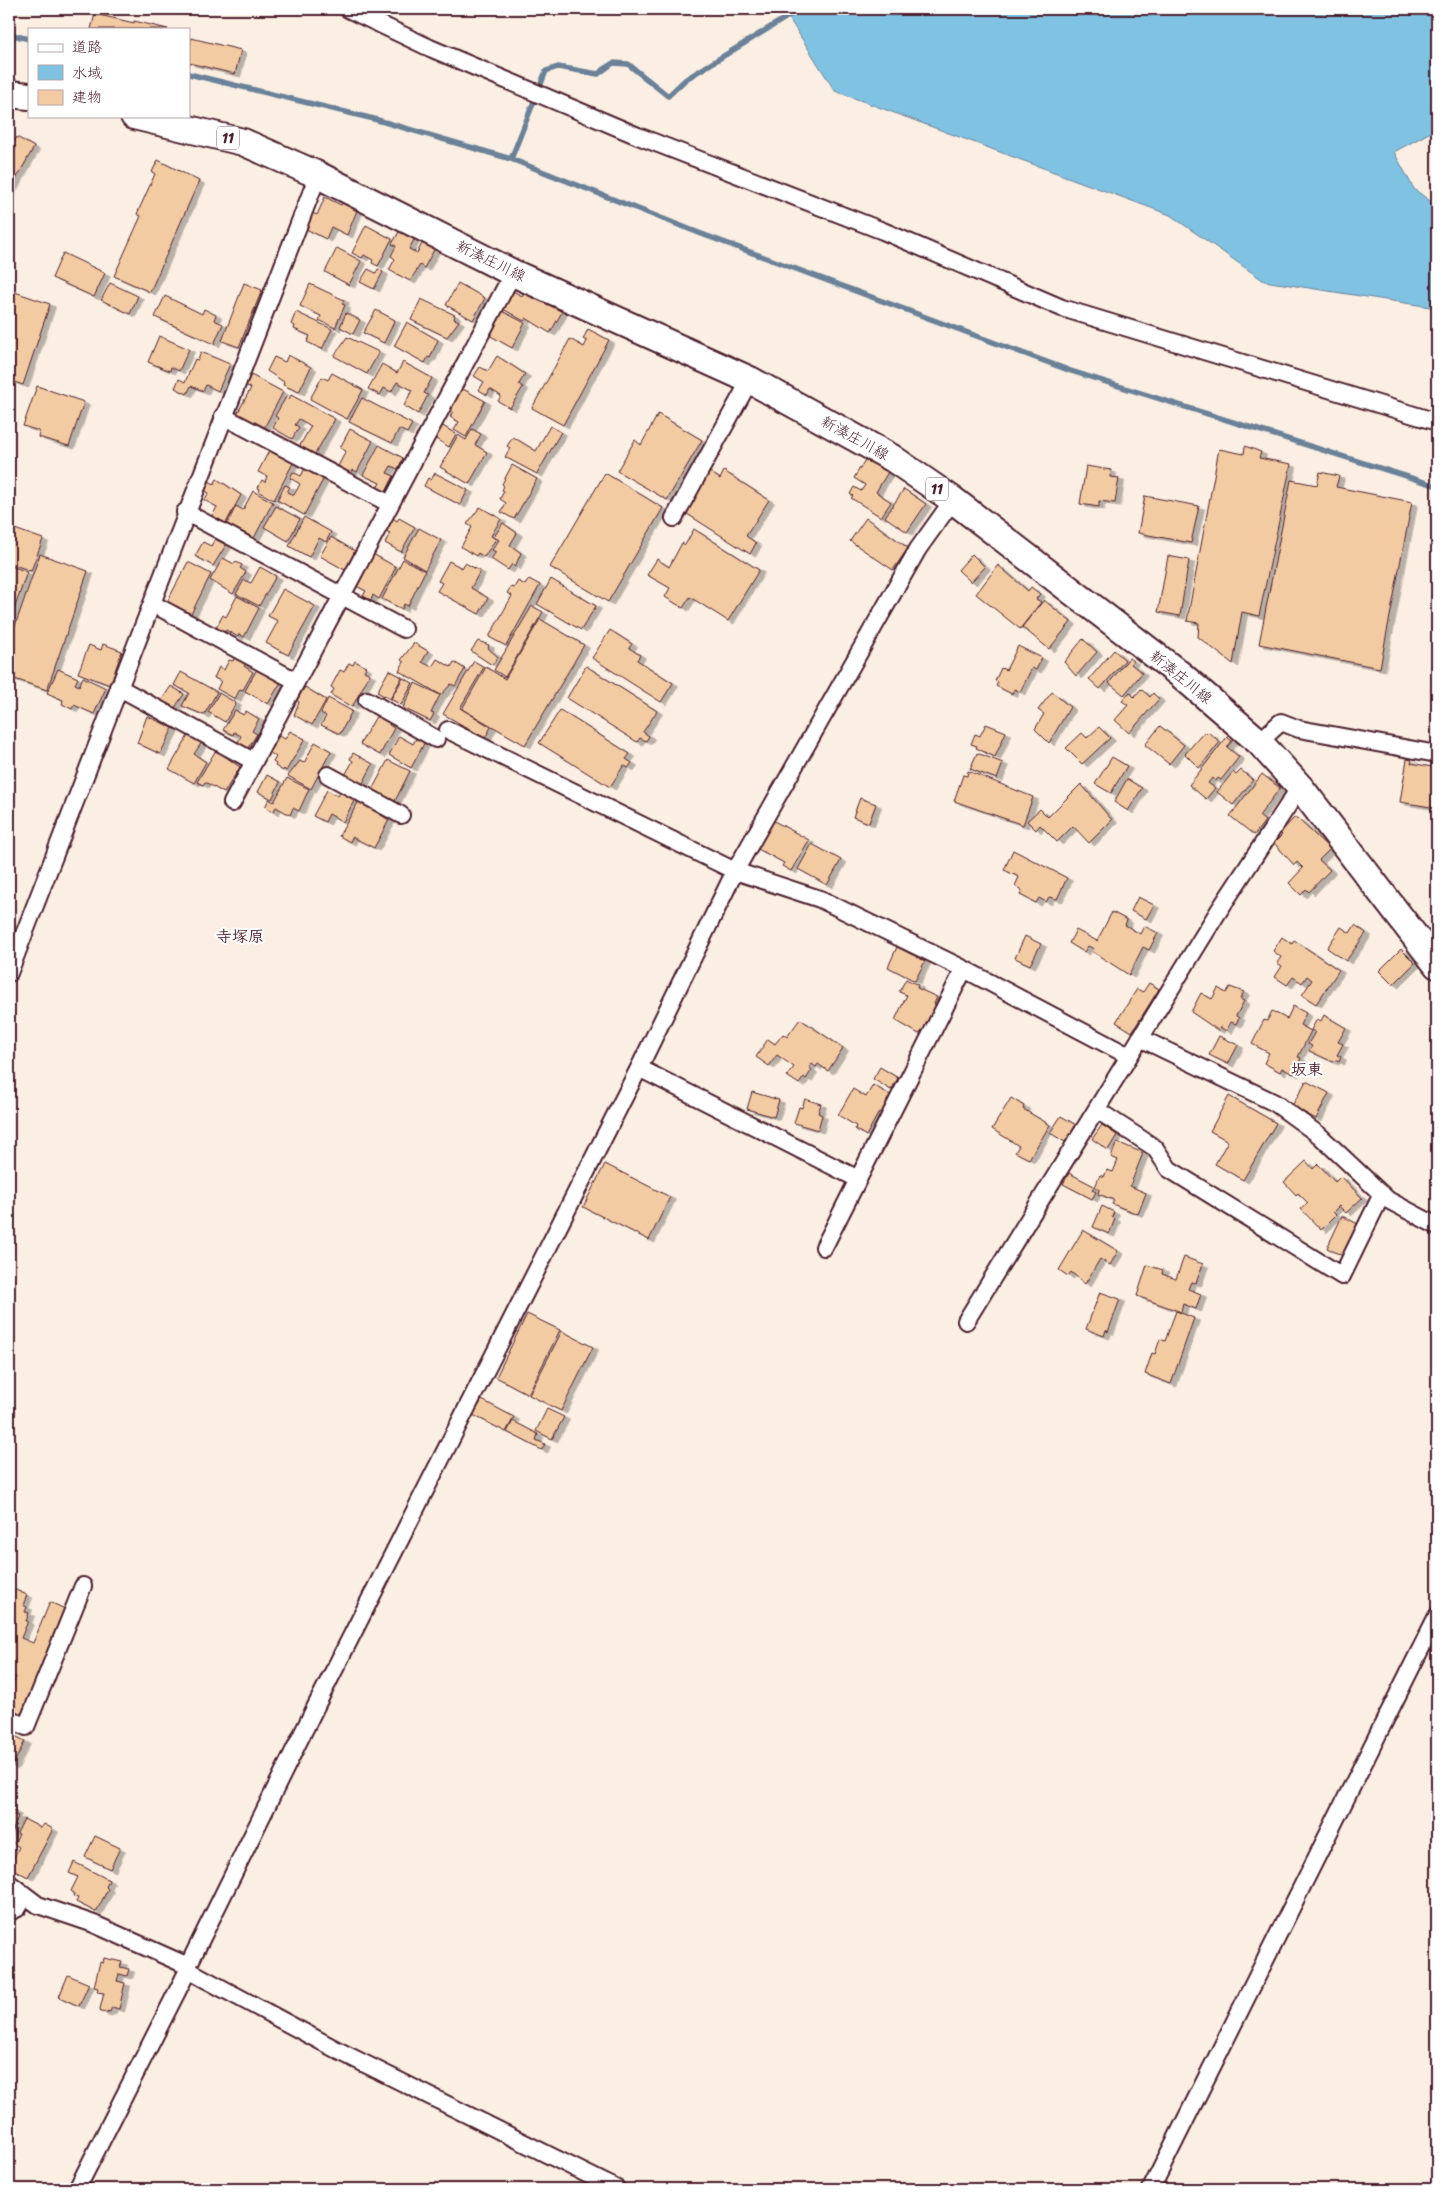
<svg xmlns="http://www.w3.org/2000/svg" width="1446" height="2198" font-family="Sriracha,'Klee One',sans-serif">
<style>
.water{fill:#80c2e1;stroke:#6a8198}
.lines{fill:none;stroke-linecap:round;stroke-linejoin:round}
.stream{stroke:#6a8198;stroke-width:5.5}
.building{fill:#f3cba3;stroke:#4a1f2b;filter:url(#shadow)}
.minor-casing{stroke:#4a1f2b;stroke-width:20}
.primary-casing{stroke:#4a1f2b;stroke-width:30}
.minor{stroke:#fff;stroke-width:16}
.primary{stroke:#fff;stroke-width:26}
.labels{text-anchor:middle;dominant-baseline:central;stroke-width:4;stroke-linejoin:round;paint-order:stroke}
.shield{fill:#fff;stroke:#80626b;stroke-width:1}
.shield-label{font-size:14px;font-weight:bold;fill:#4a1f2b}
.street-label{font-size:15px;fill:#4a1f2b;stroke:#fff}
.neighbourhood-label{font-size:16px;font-weight:bold;fill:#4a1f2b;stroke:#fff}
</style>
<defs>
<filter id="shadow"><feDropShadow dx="5.5" dy="3" stdDeviation="0" flood-color="#0004"/></filter>
</defs>
<rect width="100%" height="100%" fill="#fbefe3"/>
<filter id="ink" filterUnits="userSpaceOnUse"><feTurbulence type="fractalNoise" baseFrequency=".02" numOctaves="2"/><feDisplacementMap in="SourceGraphic" scale="10" xChannelSelector="R" yChannelSelector="G"/><feConvolveMatrix kernelMatrix="1 2 1 2 8 2 1 2 1" color-interpolation-filters="sRGB"/></filter>
<g filter="url(#ink)">
<path class="water" d="M783 9H1437V133L1431 132 1394 152 1414 189 1437 206V308L1264 281 1170 215 835 91Z"/>
<g class="lines">
<path class="stream" d="M9 34 29 39
M189 74 374 119 511 159 699 233 1071 371 1437 486
M511 159 546 71 558 67 598 74 613 63 628 64 668 96 686 79 800 9"/>
</g>
<path class="building" d="M95 14 134 23V21L168 29H91Z
M191 38 241 50 235 74 189 63Z
M17 137 34 147 9 192V151Z
M158 160 199 181 150 292 114 276 141 216 137 214 155 174 152 172Z
M325 197 341 205 344 201 358 208 347 235 331 227 326 239 306 229 313 213 317 215Z
M366 225 392 239 378 266 372 263 373 260 364 255 362 258 352 253Z
M400 230 415 238 409 249 417 253 423 242 435 248 424 268 420 265 410 281 389 270 395 259 391 256 396 246 392 244Z
M337 248 361 261 349 285 325 272Z
M63 253 105 273 94 297 52 278Z
M368 269 376 273 378 269 383 272 374 289 360 282Z
M110 283 138 296 130 314 101 300Z
M244 283 262 290 239 347 222 341Z
M458 283 485 298 473 320 446 305Z
M310 284 344 300 342 304 345 305 335 328 319 320 321 316 300 306Z
M9 290 50 304 23 385 9 380Z
M525 290 562 312 550 333 526 318 524 321 503 309 513 291 522 296Z
M165 296 202 314 204 309 216 315 214 320 223 324 214 344 155 317Z
M421 299 455 315 454 319 459 321 447 337 411 320Z
M376 310 395 320 384 343 363 333Z
M502 311 525 323 512 348 489 335Z
M296 312 332 329 322 349 307 342 310 336 294 329 295 326 291 324Z
M346 313 360 320 353 334 340 327Z
M407 322 438 340 430 358 428 357 425 363 394 346Z
M588 329 609 340 563 425 532 408 570 339 584 347 587 341 583 339Z
M159 336 189 349 179 371 171 367 170 371 148 362Z
M347 337 379 352 367 374 334 356Z
M201 352 230 364 218 391 206 385 203 391 191 386 187 394 175 388 179 379 185 382 195 359 198 360Z
M288 355 311 367 299 392 283 385 284 382 267 371 274 357 285 362Z
M497 356 525 374 519 384 523 387 510 408 498 401 501 396 490 389 487 395 479 390 484 382 474 376 480 367 488 371Z
M403 362 432 378 424 393 428 395 418 414 404 406 412 390 397 382 391 392 384 388 380 395 368 389 382 364 397 373Z
M332 373 363 390 347 419 310 399 322 377 328 380Z
M251 375 283 392 264 428 237 414 251 388 245 385Z
M37 386 84 402 69 446 38 437 39 431 23 426Z
M461 388 485 401 466 437 454 430 459 422 450 417 453 411 450 409Z
M291 395 335 419 314 456 299 447 311 426 299 419 295 425 299 427 292 439 273 428 278 418 275 416 286 397 289 399Z
M362 398 412 424 407 433 399 429 392 443 349 422Z
M658 414 702 440 667 500 617 471 635 440 641 445Z
M441 425 456 434 449 447 434 438Z
M550 426 561 432 537 474 505 457 510 448 507 446 513 437 536 451Z
M350 429 373 441 357 472 353 470 350 475 337 468 346 451 340 448Z
M472 429 481 434 475 445 487 452 469 484 440 467 458 435 466 440Z
M379 445 403 458 398 469 391 466 387 473 394 476 386 492 377 488 380 483 363 475Z
M1245 446 1261 452 1259 458 1291 464 1259 616 1242 612 1233 664 1198 637 1199 623 1187 621 1219 449 1244 454Z
M270 449 294 461 274 500 259 492 260 489 258 488 262 480 265 482 267 476 258 472Z
M866 458 888 472 876 492 891 502 881 517 851 498 853 496 850 494 854 487 861 491 865 485 854 478Z
M512 465 537 479 514 519 501 512 506 503 500 499 504 491 502 490 504 486 502 484Z
M1086 466 1111 470 1110 477 1119 478 1115 503 1099 501V507L1080 504Z
M305 468 324 478 304 515 277 500 285 485 290 487 287 492 294 495 300 484 290 478 293 472 301 476Z
M724 471 769 500 746 536 756 543 750 554 684 512 710 472 720 479Z
M1320 472 1339 476 1336 487 1412 502 1380 668 1259 644 1291 480 1317 485Z
M435 473 468 490 460 505 424 486 428 478 431 480Z
M605 473 663 508 608 602 550 567Z
M217 479 241 495 226 523 212 516 217 507 204 500 209 493 204 490 209 481 214 484Z
M904 489 926 504 907 532 885 517Z
M253 491 273 502 254 538 227 524 236 506 243 510Z
M1145 496 1199 506 1191 543 1138 533Z
M276 506 300 519 288 541 264 527Z
M480 507 501 519 491 536 496 539 484 557 478 553 476 556 461 547 472 527 467 524Z
M304 517 331 532 326 542 319 538 309 557 289 546Z
M393 518 397 521 399 518 415 527 401 552 385 543 390 533 386 531Z
M866 518 908 548 893 570 850 541Z
M503 523 517 533 510 545 521 553 515 567 512 564 508 570 491 559 496 552 492 550 499 540 494 537Z
M12 528 43 539 31 571 9 563V530H11Z
M419 528 441 540 425 570 403 557Z
M694 529 759 570 728 621 690 597 683 608 665 597 670 588 647 575 657 559 669 567 682 543 685 545Z
M331 537 355 551 345 570 320 556Z
M215 539 226 545 213 566 195 556 203 542 211 546Z
M40 554 88 571 47 690 9 677V643Z
M373 554 396 567 379 599 373 595 371 600 363 596 366 591 356 586Z
M972 554 985 567 971 582 958 570Z
M1168 556 1189 560 1180 616 1158 612Z
M223 558 234 564 236 562 242 565 240 568 246 572 233 594 210 580Z
M403 559 425 571 408 606 404 604 402 609 382 599Z
M449 561 462 568 465 563 480 571 471 588 488 598 479 614 437 591 442 583 438 581Z
M188 562 211 574 191 614 167 602Z
M9 565 27 572 9 624Z
M998 565 1028 591 1031 587 1040 594 1036 599 1041 602 1020 629 976 594Z
M260 567 276 576 259 606 236 594 244 580 251 583Z
M529 579 540 585 506 646 489 637 512 596 507 593 511 587 514 588 518 581 525 585Z
M551 579 596 606 581 630 537 604Z
M283 589 315 606 288 655 266 643 278 621 268 616Z
M237 596 259 608 244 637 239 634 238 637 226 630 223 635 215 630 223 615 226 617Z
M1044 600 1071 622 1049 649 1022 627Z
M532 606 543 612 505 677 494 670Z
M540 619 584 645 525 745 462 709 486 667 505 679Z
M610 630 632 644 629 648 640 655 637 660 673 683 661 702 592 658Z
M1083 639 1097 652 1076 676 1064 662Z
M478 641 489 645 488 648 498 657 492 665 471 651Z
M414 643 428 651 422 662 432 667 437 659 451 667 454 662 465 669 455 686 451 684 441 695 399 671 404 662 401 660Z
M103 644 122 651 110 685 78 673 89 645 101 650Z
M1018 646 1042 658 1036 670 1032 668 1020 692 1014 689 1012 694 996 686 998 682 995 681 1001 668 1006 670Z
M1114 650 1125 660 1100 689 1089 679Z
M235 657 246 663 244 666 253 672 243 690 240 689 235 699 217 689 221 681 214 678 219 667 224 670 229 660 233 661Z
M1129 658 1133 661 1131 664 1142 673 1124 695 1109 683Z
M355 661 366 667 364 671 370 674 352 707 331 695 334 689 331 687 340 670 344 672 349 663 353 665Z
M474 661 484 667 460 708 491 727 485 738 443 714Z
M586 666 657 711 643 732 649 736 646 741 640 738 637 742 567 698Z
M58 669 78 678 75 684 79 686 83 677 106 688 94 714 74 705 72 709 62 704 63 700 47 693Z
M257 669 281 682 268 704 245 691Z
M389 670 402 677 390 699 377 692Z
M181 672 217 692 204 715 182 706 189 693 174 685Z
M403 678 413 683 401 705 391 699Z
M415 683 440 695 431 713 434 714 430 721 403 708Z
M171 686 184 694 174 709 161 701Z
M305 687 326 700 312 725 294 715 299 702 297 700Z
M1141 689 1150 697 1153 693 1159 699 1129 733 1115 720 1128 705 1122 701 1130 692 1134 697Z
M1052 692 1070 707 1049 743 1035 729 1044 714 1038 710Z
M219 693 236 703 225 722 208 712Z
M328 698 352 711 340 734 321 725 326 716 321 713Z
M235 710 243 715 246 711 259 719 252 731 257 734 248 748 238 742 241 736 234 732 233 735 223 730Z
M560 710 630 754 626 759 632 763 628 768 624 765 610 787 539 743Z
M378 713 391 721 389 725 394 728 380 755 360 744Z
M147 716 173 728 160 754 137 743Z
M986 724 1006 732 995 757 976 748 977 746 971 744 975 734 980 736Z
M1160 726 1184 745 1169 764 1145 745Z
M1099 727 1110 738 1082 764 1066 748 1082 733 1087 738Z
M290 731 305 739 286 771 284 769 283 771 275 766 276 764 273 762 276 757 269 752 279 736 285 739Z
M1204 732 1206 734 1208 732 1220 742 1199 768 1185 754Z
M189 734 202 742 194 754 206 762 194 783 169 769Z
M418 735 426 740 411 768 389 755 399 736 413 744Z
M1227 737 1232 741 1227 747 1239 757 1221 780 1218 778 1216 781 1212 778 1208 783 1215 788 1206 799 1189 785Z
M315 742 331 751 311 789 288 776 300 761 304 763Z
M216 750 240 767 224 793 205 782 203 785 197 782Z
M353 753 373 764 362 785 345 775 353 761 350 759Z
M977 753 1003 763 997 779 970 769Z
M1112 757 1127 766 1111 793 1095 784Z
M1407 759 1412 760 1411 763 1437 768V808L1400 802Z
M388 760 410 771 395 801 372 790Z
M1241 770 1253 780 1233 805 1217 792 1233 772 1236 775Z
M968 771 1033 797 1023 825 954 801 963 775 967 776Z
M1262 774 1280 788 1259 816 1265 821 1254 835 1230 816Z
M267 775 280 782 272 799 258 792Z
M287 778 309 789 299 811 293 808 290 815 276 807 273 812 265 807 269 799 274 802Z
M1127 779 1142 788 1128 811 1114 802Z
M1081 784 1112 820 1089 843 1073 826 1057 842 1040 825 1036 830 1027 821 1040 809 1048 817Z
M327 790 338 796 341 792 355 799 343 822 329 814 325 822 313 816Z
M860 798 876 804 869 823 853 817Z
M359 801 389 820 374 848 352 837 350 842 339 836Z
M1294 818H1297L1330 849 1319 860 1330 870 1309 892 1306 889 1301 895 1289 883 1303 868 1297 862 1294 865 1274 843 1282 835 1280 833Z
M774 821 809 840 791 871 782 866 784 863 758 849Z
M812 844 841 860 827 885 798 869Z
M1013 850 1067 878 1057 899 1049 897 1046 902 1039 898 1036 903 1020 895 1022 890 1015 886 1019 877 1004 870Z
M1138 897 1154 905 1146 919 1131 911Z
M1112 912 1127 920 1125 925 1140 934 1144 926 1158 933 1149 950 1143 947 1129 975 1093 952 1094 949 1088 946 1084 952 1069 943 1076 930 1097 941Z
M1355 925 1366 933 1346 961 1327 948 1341 927 1350 933Z
M1025 936 1041 944 1030 965 1015 958Z
M1282 937 1292 944 1294 940 1339 970 1316 1004 1302 995 1312 980 1307 976 1302 983 1293 977 1287 985 1275 977 1282 966 1277 963 1281 957 1273 951Z
M897 947 925 961 915 981 888 967Z
M1401 949 1415 963 1393 985 1379 971Z
M906 979 918 985 917 988 937 997 934 1004 938 1006 928 1026 919 1034 895 1020 907 995 899 992Z
M1149 983 1159 989 1132 1032 1116 1022 1137 989 1143 992Z
M1230 987 1244 992 1240 999 1244 1001 1236 1016 1239 1018 1236 1024 1231 1022 1226 1031 1220 1027 1219 1031 1191 1012 1201 993 1212 999 1218 988 1226 993Z
M1293 1006 1306 1013 1300 1025 1311 1031 1298 1057 1301 1058 1293 1074 1282 1068 1280 1072 1264 1063 1269 1053 1252 1044 1264 1020 1267 1021 1272 1011 1287 1019Z
M1324 1015 1346 1028 1338 1042 1343 1044 1337 1055 1341 1057 1339 1062 1335 1060 1333 1062 1309 1051 1312 1046 1308 1044 1315 1032 1311 1030 1317 1019 1321 1021Z
M800 1019 843 1048 828 1071 818 1064 816 1067 812 1064 809 1067 812 1070 806 1079 804 1077 799 1084 787 1076 794 1067 777 1055 769 1066 756 1057 768 1039 775 1044 783 1034 787 1037Z
M1219 1036 1238 1045 1228 1064 1209 1055Z
M880 1067 898 1078 891 1090 873 1079Z
M1306 1081 1329 1093 1316 1119 1292 1106Z
M873 1085 892 1096 882 1114 879 1112 866 1136 855 1129 856 1126 838 1115 853 1089 866 1097Z
M752 1092 779 1100 774 1117 747 1109Z
M1229 1096 1276 1123 1243 1180 1215 1164 1228 1141 1210 1131Z
M1011 1098 1024 1106 1023 1109 1050 1125 1029 1159 1015 1152 1019 1146 992 1129Z
M805 1099 821 1104 818 1113 822 1115 818 1130 794 1123 799 1107 802 1108Z
M1061 1116 1076 1125 1065 1142 1050 1133Z
M1102 1125 1117 1135 1108 1150 1092 1139Z
M1117 1142 1143 1153 1130 1186 1146 1193 1138 1214 1112 1204 1114 1200 1098 1194 1099 1189 1095 1187 1100 1175 1104 1177 1107 1170 1113 1172 1118 1160 1111 1157Z
M1306 1161 1313 1169 1318 1164 1335 1182 1341 1176 1362 1198 1346 1213 1339 1206 1333 1212 1336 1215 1321 1230 1301 1209 1308 1203 1298 1193 1296 1195 1284 1182Z
M605 1164 670 1197 649 1240 583 1207Z
M1069 1173 1094 1186 1092 1190 1096 1192 1092 1199 1063 1184Z
M1102 1206 1114 1212 1112 1217 1115 1219 1109 1234 1093 1227Z
M1342 1216 1358 1224 1343 1256 1327 1248Z
M1083 1230 1118 1251 1110 1265 1100 1259 1085 1284 1071 1272 1068 1276 1059 1270Z
M1184 1257 1203 1264 1196 1283 1191 1282 1188 1289 1201 1294 1196 1309 1183 1304 1181 1312 1137 1296 1147 1265 1163 1270 1162 1274 1176 1279Z
M1100 1292 1120 1299 1108 1332 1106 1330 1104 1336 1086 1329Z
M1176 1311 1194 1318 1171 1384 1145 1374 1152 1353 1155 1354 1160 1339 1165 1341Z
M527 1314 560 1330 528 1394 496 1377Z
M562 1331 593 1347 561 1411 529 1395Z
M482 1400 514 1417 506 1432 473 1415Z
M547 1409 564 1417 552 1439 536 1431Z
M513 1421 538 1434 536 1440 545 1444 542 1450 507 1432Z
M9 1587 27 1595 23 1605 27 1607 25 1612 29 1613 26 1621H28L21 1638 33 1643 50 1602 67 1610 22 1716 9 1710V1693L16 1677 9 1675Z
M13 1735 25 1741 12 1767 9 1765V1744Z
M9 1809 16 1812 14 1815 18 1816 12 1833 9 1832Z
M24 1819 41 1828 44 1824 53 1829 28 1877 9 1867 19 1847 14 1844 19 1834 17 1833Z
M95 1836 120 1848 110 1869 85 1857Z
M74 1862 109 1880 106 1887 108 1889 96 1912 76 1902 78 1898 73 1896 74 1893 71 1891 78 1877 69 1873Z
M104 1958 122 1962 120 1967 129 1969 127 1976 119 1974 117 1981 125 1983 119 2009 112 2007 110 2012 107 2011V2013L101 2012 100 2009 104 1993 97 1992 98 1988 94 1987 100 1962 103 1963Z
M68 1975 89 1984 79 2006 59 1997Z"/>
<g class="lines">
<g class="minor-casing">
<path id="minor" d="M348 9 430 48 638 136 883 231 1062 308 1437 422
M223 416 390 504
M185 512 404 629
M674 518 750 380
M153 604 296 681
M118 687 253 761
M367 700 436 739
M448 730 735 871 820 899 964 969 1129 1056
M1259 742 1281 722 1299 729 1437 754
M328 775 401 815
M232 803 513 273
M9 973C112 707 214 441 318 175
M1140 1038 1275 1103 1319 1135 1388 1200 1437 1226
M639 1068 858 1179
M1097 1110 1155 1148 1169 1169 1342 1276 1382 1194
M824 1247 964 969
M966 1321 1218 912 1300 787
M9 1718 26 1727 83 1586
M9 1883 38 1905 94 1924 188 1966
M9 1912 18 1908 25 1895
M188 1970 337 2050 617 2189
M77 2189 188 1970V1966L317 1704 639 1068 735 871 918 549 953 500
M1151 2189 1437 1616"/>
</g>
<g class="primary-casing">
<path id="primary" d="M9 94 29 96
M134 116 243 142 318 175 513 273 750 380 892 458 953 500 1181 675 1259 742 1300 787 1437 965"/>
</g>
<use href="#minor" class="minor"/>
<use href="#primary" class="primary"/>
</g>
</g>
<g class="labels">
<g class="shield">
<rect x="217" y="126.5" width="22" height="23" rx="4"/>
<rect x="926" y="477.5" width="22" height="23" rx="4"/>
</g>
<g class="shield-label">
<text x="228" y="138">11</text>
<text x="937" y="489">11</text>
</g>
<g class="street-label">
<text transform="translate(491 261) rotate(26)">新湊庄川線</text>
<text transform="translate(855 438) rotate(29)">新湊庄川線</text>
<text transform="translate(1181 677) rotate(39)">新湊庄川線</text>
</g>
<g class="neighbourhood-label">
<text x="240" y="936">寺塚原</text>
<text x="1307" y="1069">坂東</text>
</g>
</g>
<rect width="1446" height="2198" fill="none" stroke="#fff" stroke-width="30"/>
<rect x="15" y="15" width="1416" height="2168" fill="none" stroke="#4a1f2b" stroke-width="2" filter="url(#ink)"/>
<rect x="28" y="28" width="162" height="90" fill="#ffffff" stroke="#b7a5aa"/>
<rect x="38" y="44" width="25" height="8" fill="#ffffff" stroke="#b7a5aa"/>
<text x="72" y="52" font-size="15" fill="#4a1f2b">道路</text>
<rect x="38" y="65" width="25" height="15" fill="#80c2e1" stroke="#b7a5aa"/>
<text x="72" y="78" font-size="15" fill="#4a1f2b">水域</text>
<rect x="38" y="90" width="25" height="15" fill="#f3cba3" stroke="#b7a5aa"/>
<text x="72" y="102" font-size="15" fill="#4a1f2b">建物</text>
</svg>
